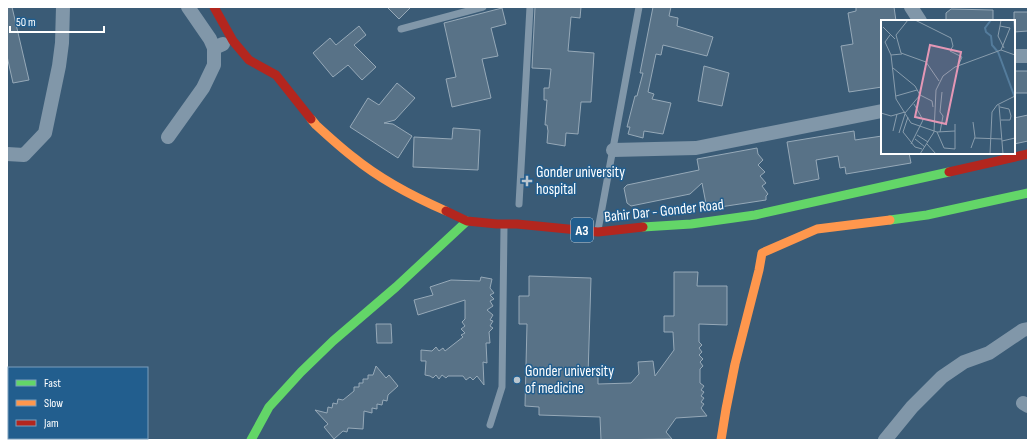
<svg xmlns="http://www.w3.org/2000/svg" width="1035" height="447" font-family="'Sofia Sans Condensed',sans-serif">
<style>
.building{fill:#587287;stroke:#96a9b8}
.lines{fill:none;stroke-linecap:round;stroke-linejoin:round}
.lane{stroke:#8197a9;stroke-width:7}
.street{stroke:#8197a9;stroke-width:14}
.fast{stroke:#63d668;stroke-width:9}
.slow{stroke:#ff974d;stroke-width:9}
.jam{stroke:#b3261e;stroke-width:9}
.poi-dot{fill:#bac6cf;stroke:#225e8e;stroke-width:1.5}
.labels{text-anchor:middle;dominant-baseline:central;stroke-width:3;stroke-linejoin:round;paint-order:stroke}
.shield{fill:#225e8e;stroke:#bdcfdd;stroke-width:1}
.shield-label{font-size:14px;font-weight:bold;fill:#fff}
.poi-label{font-size:15px;fill:#fff;stroke:#225e8e;text-anchor:start}
.street-label{font-size:15px;fill:#fff;stroke:#225e8e}
.inset-river{fill:none;stroke:#547c9c;stroke-width:2}
.inset-road{fill:none;stroke:#899dad;stroke-width:1}
.view{fill:#e497b5;fill-opacity:0.15;stroke:#e497b5;stroke-width:2}
.inset-edge{fill:none;stroke:#fff;stroke-width:2}
</style>
<rect width="100%" height="100%" fill="#3a5b76"/>
<path class="building" d="M7 7H12L29 80 13 83 7 56Z
M387 7H411L399 19Z
M535 7H581L580 18 571 17 568 51 594 53 591 102H581L578 134 566 133 565 146 547 143 548 131 547 125H545L547 100H544V88H549L551 69 532 68Z
M653 7H671L669 16 678 18 677 26 713 37 707 56 663 45 661 55 656 54 648 92 654 94 652 99 671 103 663 134 644 131 643 138 628 134 630 127H627L635 96H637L643 73H640Z
M856 7H894L896 21H882V87L849 92 841 46 853 44 848 13 856 11Z
M502 8 506 24 491 28 498 56 482 59 491 98 452 107 446 79 456 77 444 23Z
M951 9 993 10V21H946V13Z
M1014 12H1028V31L1014 32Z
M359 26 366 35 354 45 376 67 362 80 348 65 333 77 313 53 330 38 336 45Z
M704 66 729 73 722 106 698 101Z
M1014 71H1028V93H1014Z
M397 83 415 98 395 120 384 123 393 124 412 136 398 158 350 127 368 98 379 105Z
M1028 115V141L1014 144V118Z
M453 128 480 130 478 170 413 167 414 137 452 139Z
M854 131 855 140 882 136V153H909L911 163 846 174 845 167 840 168 838 156 816 160 819 179 794 184 787 142Z
M757 148 758 154 763 160 758 165 765 172 760 176 766 183 762 186 768 194 766 196V200L707 209 702 183 690 194 631 206 627 203 624 188 627 185 699 170 697 159Z
M674 272H698L697 286H727V325L699 324V342L702 345 699 348 702 352 699 355 703 359 700 362 703 366 700 369V383L704 386 701 390 704 392 701 396 704 398 701 402 704 404 701 408 707 416 676 418 666 432 672 439 601 440 600 417 539 415V407L525 406 527 324H519V296H529V276L591 278 588 375H598V384L631 383 639 374 638 362 653 361 655 376 674 350 673 332H664V316H674Z
M481 277 492 279 490 288 494 293 490 295 494 299 490 301 493 306 487 310 493 315 490 320 493 321 490 326 493 328 489 332 490 343H486L487 363 483 362 484 385 477 376 473 380 470 377 466 380 463 376H448L446 378 442 375 439 379 436 375 433 378 430 376 425 375 426 361H421V350L432 351 436 347 439 351 443 348 445 351 463 337 461 335 465 333 461 329 465 326 462 322 465 319V300L418 315 414 300 433 295 430 287 451 280 480 281Z
M376 324H391L392 343H377Z
M376 366 386 378 389 375 398 386 388 395 387 401 383 400 382 405 377 404V409L372 408V413L364 411 363 429 348 428 347 432 343 431 334 439 324 427 328 424 315 410 327 413 328 407 332 408 333 403 337 404 338 399 343 400 354 391V387H359V383H363V379H368V375H373Z"/>
<g class="lines">
<path class="lane" d="M401 29 483 7
M519 204 530 7
M598 230 639 7
M490 425 502 387 504 227"/>
<path class="street" d="M188 7 210 39 214 48 223 44
M911 7 920 21
M1014 56H1028
M168 137 203 88 214 65V48
M613 150 696 148 882 111
M7 154 24 155 45 133 59 66 62 43 63 7
M1023 403 1028 406
M885 440 912 407 942 377 964 362 989 353 1023 330 1028 329"/>
<path class="fast" d="M890 220 927 215 1028 193
M643 227 691 224 755 215 949 172
M251 440 269 407 301 372 333 341 396 287 467 221"/>
<path class="slow" d="M311 119 316 125C328 136 340 147 353 157 381 180 414 197 446 211
M721 440 726 409 735 364 759 270 762 253 817 229 890 220"/>
<path class="jam" d="M214 7 233 41 249 60 276 75 311 119
M949 172 1028 154
M446 211 467 221 497 224H517L598 232 643 227"/>
</g>
<g class="poi-dot">
<path d="M525 175h4v4h4v4h-4v4h-4v-4h-4v-4h4z"/>
<circle cx="517" cy="380" r="4"/>
</g>
<g class="labels">
<rect class="shield" x="571" y="218" width="22" height="24" rx="3"/>
<g class="shield-label">
<text x="582" y="230">A3</text>
</g>
<g class="poi-label">
<text x="536" y="172">Gonder university<tspan x="536" dy="17">hospital</tspan></text>
<text x="525" y="371">Gonder university<tspan x="525" dy="17">of medicine</tspan></text>
</g>
<g class="street-label">
<text transform="translate(664 211) rotate(-6)">Bahir Dar - Gonder Road</text>
</g>
</g>
<g transform="translate(881 20)">
<rect width="134" height="134" fill="#3a5b76"/>
<path class="inset-river" d="M110 0 104 8 105 12 110 16 111 25 117 32 134 78"/>
<path class="inset-road" d="M27 0 15 15 20 33 45 42 58 61M34 0 70 18 72 26 69 31 81 37 78 44M133 0 134 19M119 6 117 16 123 28M2 7 14 19M9 15 4 22 10 35 21 34M120 30 129 8 119 6 120 0M10 35 15 79 30 103 56 112 74 111M12 48 34 66 39 75 51 81 52 87M15 76 36 70M118 85 122 134M119 87 128 89 130 96 129 100H120M0 93 10 96 24 92M24 93 39 75M27 97 22 112 34 127 41 129M12 111 16 94M56 112 63 128 74 129V104M59 112 62 96 59 92 61 72M18 113 24 94M36 115 47 122M94 118 121 119M34 119 44 127M121 121 134 118M30 124 42 100 33 84M46 124 55 134M90 128 94 117 92 102M39 134 53 112 55 70 62 56 74 47 120 30 134 35M109 134 111 92 116 85 134 76"/>
<path class="view" d="M49 25 80 32 65 104 34 97Z"/>
<rect width="134" height="134" class="inset-edge"/>
</g>
<rect width="1035" height="447" fill="none" stroke="#ffffff" stroke-width="16"/>
<rect x="8" y="367" width="140" height="72" fill="#225e8e" stroke="#7a9ebb"/>
<rect x="16" y="380" width="20" height="6" fill="#63d668" stroke="#7a9ebb"/>
<text x="44" y="387" font-size="12" fill="#ffffff">Fast</text>
<rect x="16" y="400" width="20" height="6" fill="#ff974d" stroke="#7a9ebb"/>
<text x="44" y="407" font-size="12" fill="#ffffff">Slow</text>
<rect x="16" y="420" width="20" height="6" fill="#b3261e" stroke="#7a9ebb"/>
<text x="44" y="427" font-size="12" fill="#ffffff">Jam</text>
<path d="M10 26v6h94v-6" fill="none" stroke="#ffffff" stroke-width="2"/>
<text x="16" y="26" font-size="12" fill="#ffffff" stroke="#225e8e" stroke-width="3" paint-order="stroke">50 m</text>
</svg>
